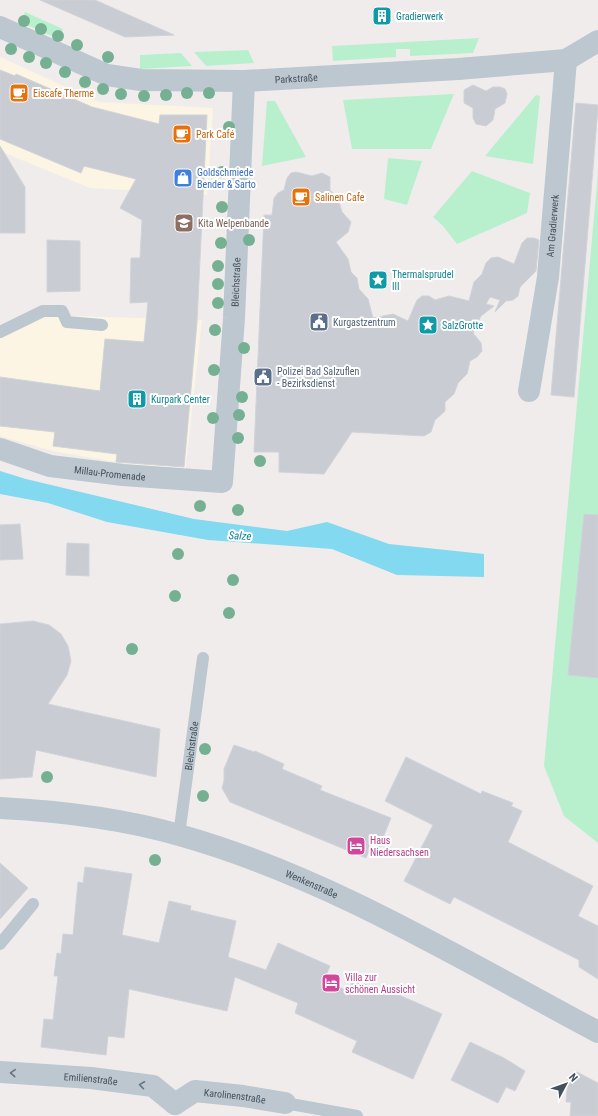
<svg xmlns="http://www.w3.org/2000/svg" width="598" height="1116" font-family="'Roboto Condensed',sans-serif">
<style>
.commercial{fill:#fcf5e4}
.green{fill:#b8f0ce}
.water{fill:#83d9ef}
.building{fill:#c9ccd2;stroke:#d0d3d9}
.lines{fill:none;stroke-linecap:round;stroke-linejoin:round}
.lane{stroke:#bcc7d0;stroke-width:12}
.street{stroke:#bcc7d0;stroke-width:22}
.tree{fill:#76b092}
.oneway{stroke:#68747e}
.labels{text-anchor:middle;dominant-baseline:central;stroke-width:4;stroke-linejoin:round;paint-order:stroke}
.culture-label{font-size:10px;fill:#0d838f;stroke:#fff;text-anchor:start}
.street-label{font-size:10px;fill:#44505b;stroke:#fff}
.food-label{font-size:10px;fill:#c56008;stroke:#fff;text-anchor:start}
.shop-label{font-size:10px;fill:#366cbe;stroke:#fff;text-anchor:start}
.education-label{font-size:10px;fill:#785e54;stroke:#fff;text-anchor:start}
.service-label{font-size:10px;fill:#4e5e75;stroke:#fff;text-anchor:start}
.hotel-label{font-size:10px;fill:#b23c85;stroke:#fff;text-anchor:start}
.water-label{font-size:11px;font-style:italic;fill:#077d9c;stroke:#fff}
</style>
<rect width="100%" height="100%" fill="#f0ecec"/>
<path class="commercial" d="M0 57 99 102 213 108 207 195 90 188 0 151Z
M44 315 202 320 185 474 53 451 0 436V327Z"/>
<path class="green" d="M25 12 63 29 59 39 20 22Z
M479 38 473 53 410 56V49H396V57L333 61 332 46Z
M248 50 254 63 206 66 194 52Z
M181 53 192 66 140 69V55Z
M454 94 431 149H352L343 100Z
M536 95 540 96 533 164 485 156Z
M267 101H275L306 157 262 166Z
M388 158 422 161 407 205 384 199Z
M472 171 530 193 527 213 457 244 443 226 433 217Z
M598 173V843L564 816 544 766Z"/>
<path class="water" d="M0 471 26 479 194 519 287 531 327 522 389 544 484 554V577L397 575 332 549 208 540 107 522 48 503 0 494Z"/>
<path class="building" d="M40 0H95L174 35 125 37Z
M0 70 15 76 16 74 92 107 159 124 160 115H207L197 322 184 467 116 462 117 454 53 446 55 432 0 426V377L100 391 105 339 144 342 148 302 130 303 131 258H140L142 220 120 208 136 179 84 166 81 173 0 139Z
M473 85 486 91 493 87H500L505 89 507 94 505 103 495 109 493 120 486 126 476 124 473 118V108L464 103V90Z
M576 103 598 105V108L574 397 551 395Z
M0 146 25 187V233H0Z
M296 172 312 176 322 173 330 177V190L338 198 342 212 351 222 348 232 336 242 348 259 351 272 357 278 359 289 368 299 373 318 393 314 408 321 417 300 422 296H429L435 300 449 296 469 301 474 282 482 274 486 263 491 258 498 257 514 264 522 243 527 238H534L539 240 536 271 520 287 518 296 513 300 506 301 495 312 500 300 490 297 486 304 494 306 481 316 473 333 481 343 482 351 477 357 470 361 467 374 458 383 454 394 445 402V411L435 420 431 432 424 436 352 432 324 474 279 472V452H254L264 215H272L274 198 278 193 284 190 287 178 291 173Z
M47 240 80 241V291L47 292Z
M584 514 598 515V678L568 675Z
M20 524 23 559 0 560V525Z
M67 543 89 544V576L66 575Z
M33 621 49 625 61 634 68 646 71 661 67 675 48 704 160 729 156 777 36 750 32 777 0 779V624Z
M234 745 254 752 255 751 284 764 282 769 322 786 320 790 391 818 378 850 371 847 366 858 230 802 222 788 224 781V769Z
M406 757 481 794 482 791 513 803 511 806 522 811 508 842 593 886 578 916 598 926V979L579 967V960L454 897 450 904 404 881 433 825 385 801Z
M0 863 28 888 0 919Z
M85 867 132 874 122 935 159 943 169 901 191 906 190 910 236 921 228 957 266 970 278 943 330 966 324 980 348 991 354 979 379 991 381 987 442 1014 413 1079 352 1052 357 1041 295 1013 298 1003 235 977 227 1011 129 989 124 1038 108 1036 106 1055 41 1047 44 1019 53 1020 58 976H54L57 953 61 954 63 934 73 935 78 882 83 883Z
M470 1042 504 1058 525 1071 515 1091 506 1087 498 1103 451 1080Z
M577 1072 598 1083V1116H570L571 1102H566L568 1079Z"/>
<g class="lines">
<g class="lane">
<path d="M0 332 43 311H62L67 322 102 325"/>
<path id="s1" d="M179 835 203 658"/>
<path d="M0 944 33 904"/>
<path d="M285 1103 357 1116"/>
</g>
<g class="street">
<path id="s2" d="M0 27 107 75 141 80 244 81 458 69 566 60 598 41"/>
<path id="s3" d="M529 391 548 277 566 60"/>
<path id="s4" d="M0 449 50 466 123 475 222 482 234 318 244 81"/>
<path id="s5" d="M0 808C57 811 124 819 179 835 326 876 464 961 598 1032"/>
<path id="s6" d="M0 1072 91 1078 153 1086 175 1104"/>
<path id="s7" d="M175 1104 195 1091 243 1096 285 1103"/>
</g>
</g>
<g class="tree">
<circle cx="24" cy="21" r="6"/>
<circle cx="41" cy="29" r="6"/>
<circle cx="58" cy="36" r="6"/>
<circle cx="77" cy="45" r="6"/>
<circle cx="11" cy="49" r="6"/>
<circle cx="29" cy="57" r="6"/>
<circle cx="108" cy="57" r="6"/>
<circle cx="46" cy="63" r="6"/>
<circle cx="65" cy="72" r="6"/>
<circle cx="85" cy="82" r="6"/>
<circle cx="103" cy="89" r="6"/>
<circle cx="187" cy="93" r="6"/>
<circle cx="209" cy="93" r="6"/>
<circle cx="121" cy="94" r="6"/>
<circle cx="166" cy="95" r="6"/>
<circle cx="144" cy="96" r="6"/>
<circle cx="229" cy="127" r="6"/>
<circle cx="222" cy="172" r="6"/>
<circle cx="222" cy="207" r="6"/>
<circle cx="249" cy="240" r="6"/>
<circle cx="221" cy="243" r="6"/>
<circle cx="218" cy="266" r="6"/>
<circle cx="218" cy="284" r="6"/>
<circle cx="218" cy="303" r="6"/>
<circle cx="215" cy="330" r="6"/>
<circle cx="244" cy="348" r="6"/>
<circle cx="214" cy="370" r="6"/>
<circle cx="242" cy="397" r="6"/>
<circle cx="239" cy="415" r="6"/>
<circle cx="213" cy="418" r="6"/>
<circle cx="238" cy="438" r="6"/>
<circle cx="260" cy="461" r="6"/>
<circle cx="200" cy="506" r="6"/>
<circle cx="238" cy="510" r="6"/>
<circle cx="178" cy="554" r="6"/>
<circle cx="233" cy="580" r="6"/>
<circle cx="175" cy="596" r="6"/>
<circle cx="229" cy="613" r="6"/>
<circle cx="132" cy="649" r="6"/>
<circle cx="205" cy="749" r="6"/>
<circle cx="47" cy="777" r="6"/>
<circle cx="203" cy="796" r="6"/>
<circle cx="155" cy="860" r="6"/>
</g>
<defs><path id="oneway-chevron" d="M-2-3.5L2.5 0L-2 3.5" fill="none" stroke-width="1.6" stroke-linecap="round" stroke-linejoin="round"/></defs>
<g class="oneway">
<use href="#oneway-chevron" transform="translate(13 1073) rotate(-176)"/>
<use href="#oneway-chevron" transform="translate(142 1085) rotate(-172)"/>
</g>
<defs>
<g id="building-square" transform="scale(1)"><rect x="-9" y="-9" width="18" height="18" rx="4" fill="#0f9aa8" stroke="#fff"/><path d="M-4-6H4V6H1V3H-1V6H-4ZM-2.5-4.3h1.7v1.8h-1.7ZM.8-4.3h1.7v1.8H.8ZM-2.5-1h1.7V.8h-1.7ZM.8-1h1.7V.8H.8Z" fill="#fff"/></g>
<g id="cafe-square" transform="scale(1)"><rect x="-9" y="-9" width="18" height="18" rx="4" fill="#e8710a" stroke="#fff"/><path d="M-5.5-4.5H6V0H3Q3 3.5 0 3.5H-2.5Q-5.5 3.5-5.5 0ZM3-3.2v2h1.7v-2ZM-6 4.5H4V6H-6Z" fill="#fff"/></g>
<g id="shop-square" transform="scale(1)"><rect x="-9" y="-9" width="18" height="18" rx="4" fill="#3f7fe0" stroke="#fff"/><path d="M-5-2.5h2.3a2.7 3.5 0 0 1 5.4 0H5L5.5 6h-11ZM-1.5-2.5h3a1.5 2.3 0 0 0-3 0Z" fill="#fff"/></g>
<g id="school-square" transform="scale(1)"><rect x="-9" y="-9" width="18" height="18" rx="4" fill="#8d6e63" stroke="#fff"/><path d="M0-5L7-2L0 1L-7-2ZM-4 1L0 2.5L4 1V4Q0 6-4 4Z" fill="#fff"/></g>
<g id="sight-square" transform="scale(1)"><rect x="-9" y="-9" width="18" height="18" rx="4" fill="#0f9aa8" stroke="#fff"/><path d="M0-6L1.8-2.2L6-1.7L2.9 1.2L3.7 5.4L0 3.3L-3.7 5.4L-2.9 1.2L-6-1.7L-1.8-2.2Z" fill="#fff"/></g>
<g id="civic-square" transform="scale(1)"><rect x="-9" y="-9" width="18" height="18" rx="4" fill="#5c6f8a" stroke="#fff"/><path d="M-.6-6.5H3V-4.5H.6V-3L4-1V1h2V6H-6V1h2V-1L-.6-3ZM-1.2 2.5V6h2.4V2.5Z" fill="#fff"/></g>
<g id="hotel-square" transform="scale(1)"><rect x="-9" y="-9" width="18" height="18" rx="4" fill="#d1479c" stroke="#fff"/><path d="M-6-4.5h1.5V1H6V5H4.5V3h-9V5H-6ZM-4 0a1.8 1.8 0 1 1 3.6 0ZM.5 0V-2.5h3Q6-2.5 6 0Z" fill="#fff"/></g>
</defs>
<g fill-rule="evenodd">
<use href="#building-square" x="382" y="16"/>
<use href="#cafe-square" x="19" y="93"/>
<use href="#cafe-square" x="182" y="134"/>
<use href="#shop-square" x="183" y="178"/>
<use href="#cafe-square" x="301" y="197"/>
<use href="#school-square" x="184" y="223"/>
<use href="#sight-square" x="378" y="280"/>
<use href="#civic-square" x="319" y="322"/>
<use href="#sight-square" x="428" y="325"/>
<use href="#civic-square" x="263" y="377"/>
<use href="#building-square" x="137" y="399"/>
<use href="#hotel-square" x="356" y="846"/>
<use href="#hotel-square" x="331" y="983"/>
</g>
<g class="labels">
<g class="culture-label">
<text x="396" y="16">Gradierwerk</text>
<text x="392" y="274">Thermalsprudel<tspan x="392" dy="12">III</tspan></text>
<text x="442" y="325">SalzGrotte</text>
<text x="151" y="399">Kurpark Center</text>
</g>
<g class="street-label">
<text stroke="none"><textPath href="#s2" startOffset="307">Parkstraße</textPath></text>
<text stroke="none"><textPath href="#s3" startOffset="167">Am Gradierwerk</textPath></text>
<text stroke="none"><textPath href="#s4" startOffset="426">Bleichstraße</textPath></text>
<text stroke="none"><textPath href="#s4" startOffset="113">Millau-Promenade</textPath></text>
<text stroke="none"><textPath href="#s1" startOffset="90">Bleichstraße</textPath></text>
<text stroke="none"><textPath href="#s5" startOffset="323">Wenkenstraße</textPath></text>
<text stroke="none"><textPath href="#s6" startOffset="91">Emilienstraße</textPath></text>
<text stroke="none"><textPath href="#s7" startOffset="64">Karolinenstraße</textPath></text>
</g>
<g class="food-label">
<text x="33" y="93">Eiscafe Therme</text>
<text x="196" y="134">Park Café</text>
<text x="315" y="197">Salinen Cafe</text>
</g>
<g class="shop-label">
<text x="197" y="172">Goldschmiede<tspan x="197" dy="12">Bender &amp; Sarto</tspan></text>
</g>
<g class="education-label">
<text x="198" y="223">Kita Welpenbande</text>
</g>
<g class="service-label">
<text x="333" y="322">Kurgastzentrum</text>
<text x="277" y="371">Polizei Bad Salzuflen<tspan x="277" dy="12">- Bezirksdienst</tspan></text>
</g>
<g class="hotel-label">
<text x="370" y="840">Haus<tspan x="370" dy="12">Niedersachsen</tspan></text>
<text x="345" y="977">Villa zur<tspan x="345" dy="12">schönen Aussicht</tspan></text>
</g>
<g class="water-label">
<text transform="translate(240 536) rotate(3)">Salze</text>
</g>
</g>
<g transform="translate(566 1084) rotate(49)" stroke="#ffffff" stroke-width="3" paint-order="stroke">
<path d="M0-3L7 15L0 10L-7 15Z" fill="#44505b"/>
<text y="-6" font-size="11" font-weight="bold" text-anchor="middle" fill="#44505b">N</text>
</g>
</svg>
